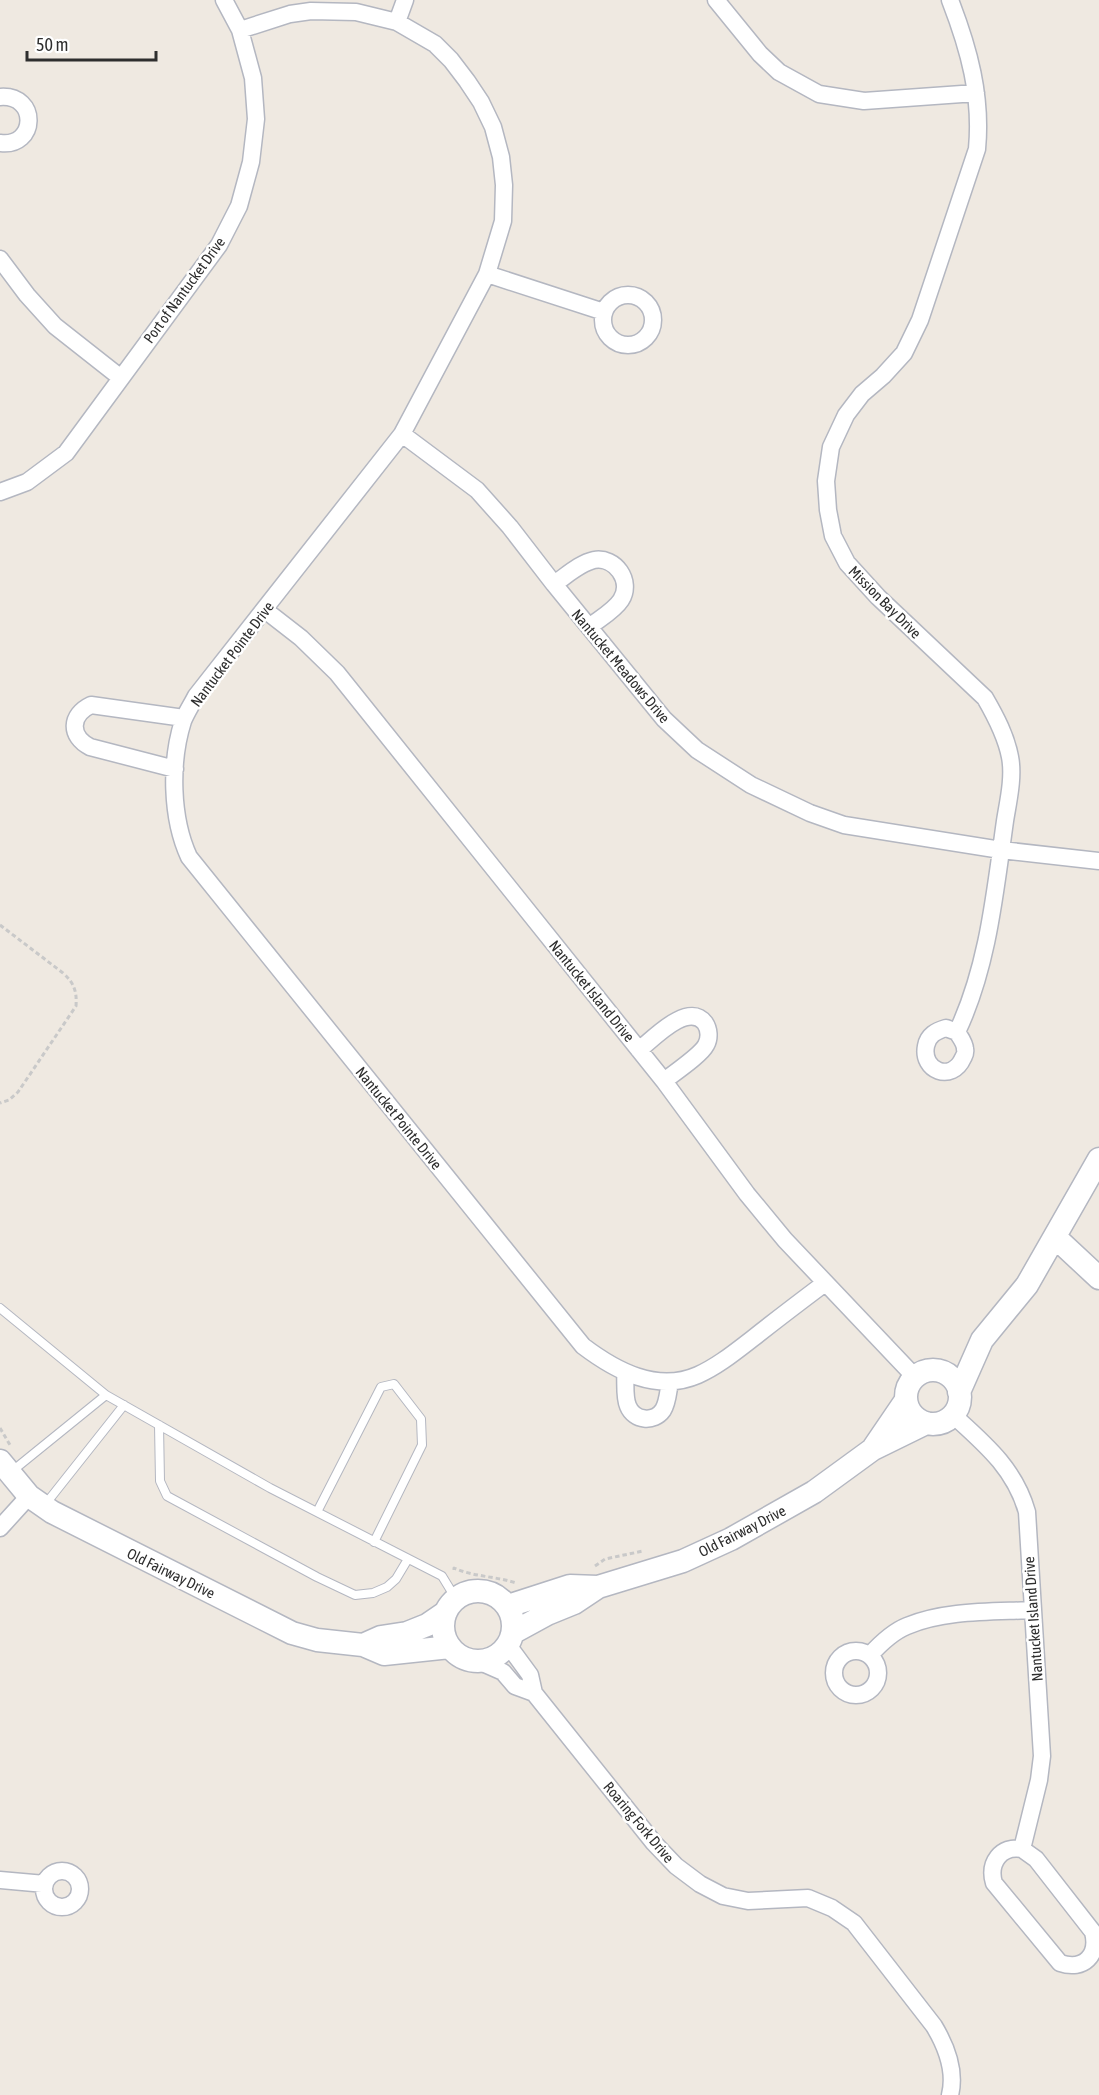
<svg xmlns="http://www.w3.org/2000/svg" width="1099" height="2095" font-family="'Asap Condensed',sans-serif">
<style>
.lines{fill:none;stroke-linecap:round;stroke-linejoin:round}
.lane-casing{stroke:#b4b7c1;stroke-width:10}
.street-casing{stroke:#b4b7c1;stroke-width:19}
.secondary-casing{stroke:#b4b7c1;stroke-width:25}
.path{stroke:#c9c9c9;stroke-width:3;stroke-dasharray:4.5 3;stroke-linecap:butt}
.lane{stroke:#fff;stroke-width:8}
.street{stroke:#fff;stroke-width:16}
.secondary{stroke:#fff;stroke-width:22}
.labels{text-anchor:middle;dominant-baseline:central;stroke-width:5;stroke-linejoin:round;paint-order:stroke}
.street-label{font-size:15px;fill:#2e2e2e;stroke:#fff}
</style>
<rect width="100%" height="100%" fill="#efe9e1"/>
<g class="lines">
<g class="lane-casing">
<path id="lane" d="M0 1308 106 1395 270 1488 442 1576 456 1599
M159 1425 160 1481 167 1496 317 1577 355 1595 373 1593 387 1587 396 1579 408 1559
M11 1472 106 1395
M44 1506 124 1405
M317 1512 381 1387 394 1384 421 1419 422 1445 374 1542"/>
</g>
<g class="street-casing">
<path id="street" d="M716 0 760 54 779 72 819 94 864 101 976 93
M950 0C969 49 982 96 977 149L920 320 904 353 883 376 862 394 846 415 831 447 826 481 828 510 833 536 847 563 878 597 985 698C996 717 1006 736 1010 757 1014 777 1008 802 1005 821 995 892 988 967 957 1032
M397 22 405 0
M240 30 290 14 311 11 356 12 397 22 435 44 451 60 467 81 481 102 493 127 501 157 504 185 503 221 487 274 402 434 196 696C192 704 186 713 183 721 170 762 171 818 189 857L583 1346C616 1371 657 1393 698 1375 718 1366 735 1352 752 1339 776 1320 801 1301 825 1283
M0 97C39 94 37 148 0 143
M0 259 27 295 55 326 121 378
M487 274 604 312
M603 320a25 25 0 1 1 50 0a25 25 0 1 1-50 0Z
M402 434 477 490 510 527 554 584 664 719 697 750 751 785 810 813 844 825 1001 850 1099 861
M0 492 27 482 66 453 219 245 239 206 251 162 256 119 253 78 240 30 224 0
M554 584C566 576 580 563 594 560 615 556 633 581 621 600 614 611 599 619 589 627
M265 610 301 638 337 673 664 1081 747 1194 785 1240 915 1377
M175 769 90 747C69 736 70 715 91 705L184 718
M946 1028 957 1032C960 1037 965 1043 965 1049 966 1053 965 1054 963 1058 952 1083 921 1071 926 1046 928 1035 936 1031 946 1028Z
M639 1050C653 1039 688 1001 705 1023 709 1029 710 1038 706 1045 701 1055 674 1073 664 1081
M625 1373C626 1383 624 1397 628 1406 634 1421 654 1423 663 1410 668 1402 668 1391 670 1382
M953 1415C985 1444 1015 1469 1027 1512L1042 1756 1039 1780 1022 1849 1036 1859 1093 1932C1099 1955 1084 1971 1060 1963L994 1883C988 1863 1001 1845 1022 1849
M0 1528 29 1496
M508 1645 530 1675 534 1693 654 1843 676 1866 700 1884 723 1896 748 1901 808 1898 832 1908 854 1923 934 2026C946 2046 956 2071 950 2095
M834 1673a22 22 0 1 1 44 0a22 22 0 1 1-44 0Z
M870 1655C880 1644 892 1632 907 1626 945 1610 992 1612 1033 1610
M478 1661 503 1672 515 1686 534 1693
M44 1889a18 18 0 1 1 36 0a18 18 0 1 1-36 0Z
M0 1880 45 1884"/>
</g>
<g class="secondary-casing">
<path id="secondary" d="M1056 1238 1099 1278
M906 1397a27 27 0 1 1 54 0a27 27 0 1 1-54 0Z
M959 1392 982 1340 1027 1285 1099 1159
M874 1447 906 1400
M0 1461 29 1496 52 1512 292 1633 317 1640 363 1645 384 1654 450 1647
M443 1626a35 35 0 1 1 70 0a35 35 0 1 1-70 0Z
M508 1606 570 1586 598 1587
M514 1632 547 1614 574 1603 598 1587 683 1561 731 1539 814 1492 873 1449 926 1423
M363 1645 381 1637 407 1633 427 1625 446 1612"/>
</g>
<path class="path" d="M0 925 63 973C74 983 77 991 76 1006L18 1092 9 1100 0 1103
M0 1428 10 1445
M595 1566 605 1559 643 1551
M454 1570V1568C474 1577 495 1576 516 1583"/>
<use href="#lane" class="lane"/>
<use href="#street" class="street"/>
<use href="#secondary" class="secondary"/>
</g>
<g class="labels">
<g class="street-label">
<text transform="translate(184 290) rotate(-54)">Port of Nantucket Drive</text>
<text transform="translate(885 602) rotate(45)">Mission Bay Drive</text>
<text transform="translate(232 654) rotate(-53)">Nantucket Pointe Drive</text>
<text transform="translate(621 666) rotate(50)">Nantucket Meadows Drive</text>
<text transform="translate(592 991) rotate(51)">Nantucket Island Drive</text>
<text transform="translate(399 1118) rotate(51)">Nantucket Pointe Drive</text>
<text transform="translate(742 1531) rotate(-27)">Old Fairway Drive</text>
<text transform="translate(171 1573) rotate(26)">Old Fairway Drive</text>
<text transform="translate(1033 1619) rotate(-94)">Nantucket Island Drive</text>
<text transform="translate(639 1822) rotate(50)">Roaring Fork Drive</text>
</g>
</g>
<path d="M27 51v9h129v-9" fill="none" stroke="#2e2e2e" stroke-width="3"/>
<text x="36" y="51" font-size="18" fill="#2e2e2e" stroke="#ffffff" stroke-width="4.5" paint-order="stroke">50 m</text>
</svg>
